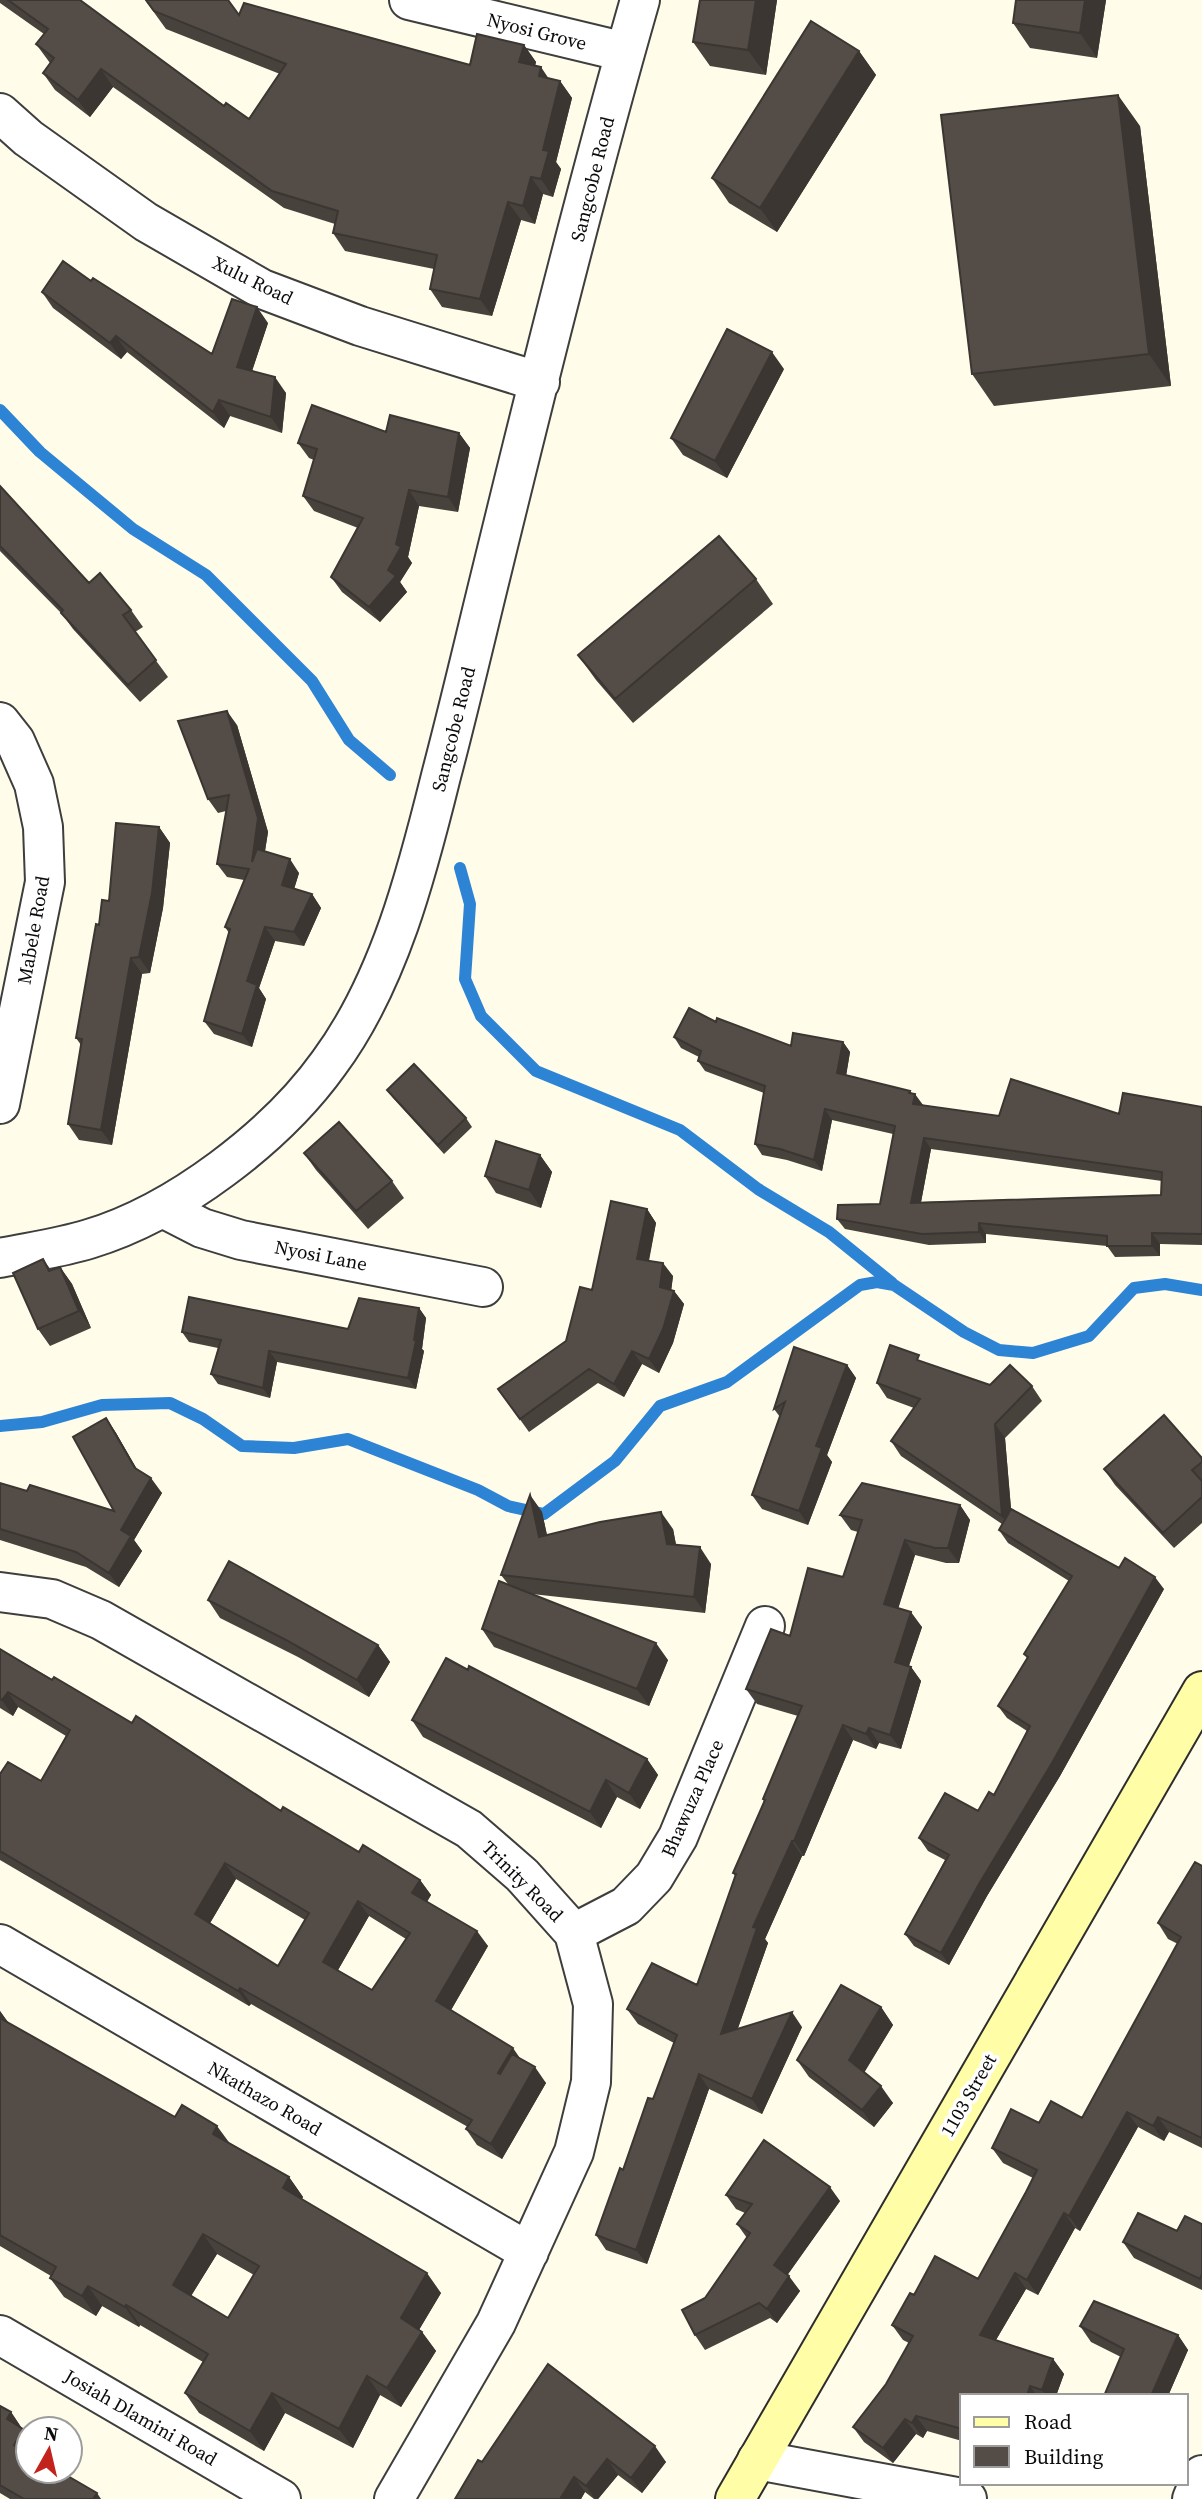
<svg xmlns="http://www.w3.org/2000/svg" width="1202" height="2499" font-family="'Source Serif 4',serif">
<style>
.lines{fill:none;stroke-linecap:round;stroke-linejoin:round}
.stream{stroke:#2e84d4;stroke-width:12}
.street-casing{stroke:#3e3e3e;stroke-width:42}
.secondary-casing{stroke:#2d2d2d;stroke-width:42}
.street{stroke:#fff;stroke-width:38}
.secondary{stroke:#fffda5;stroke-width:38}
.wall{fill:#48423d;fill-rule:evenodd}
.shaded-wall{fill:#3b3632}
.building{fill:#544d47;stroke:#3b3632;stroke-width:2;fill-rule:evenodd}
.labels{text-anchor:middle;dominant-baseline:central;stroke-width:7;stroke-linejoin:round;paint-order:stroke}
.street-label{font-size:19px;fill:#0b0b0b;stroke:#fff}
</style>
<rect width="100%" height="100%" fill="#fffdea"/>
<g class="lines">
<path class="stream" d="M0 410 40 452 133 529 206 575 312 681 349 740 390 775
M460 868 470 904 465 979 481 1016 536 1071 680 1130 758 1189 829 1232 892 1283
M0 1426 42 1422 102 1405 170 1403 203 1419 242 1446 294 1448 348 1439 478 1490 508 1506 544 1514 615 1461 660 1406 727 1382 860 1285 877 1282 894 1285 964 1332 999 1350 1033 1353 1089 1336 1134 1288 1165 1284 1202 1290"/>
<g class="street-casing">
<path id="street" d="M409 0 625 52
M0 113 28 138 146 222 262 289 360 326 540 382
M0 722 15 741 34 784 43 827 45 882 0 1104
M163 1208 202 1228 241 1240 483 1287
M0 1258C29 1252 60 1248 89 1239 176 1213 276 1137 329 1063 389 982 417 873 441 776 455 723 468 669 481 615 531 410 582 203 640 0
M0 1592 52 1599 101 1620 469 1829 522 1875 574 1933 593 2004 591 2082 574 2152 496 2323 394 2499
M574 1933 626 1906 654 1877 678 1837 765 1626
M0 1944 529 2252
M0 2335 281 2499
M757 2460 967 2499
M1192 2499 1202 2475"/>
</g>
<g class="secondary-casing">
<path id="secondary" d="M735 2499 1202 1691"/>
</g>
<use href="#street" class="street"/>
<use href="#secondary" class="secondary"/>
</g>
<path class="wall" d="M0 0H80L224 106 249 119 280 74 166 29 145 0H228L239 15 470 65 524 45 536 62 535 66 548 78 560 81 572 98 556 162 561 169 553 197 543 194 535 224 521 220 492 316 442 307 430 289 434 269 345 251 333 233 335 224 284 208 113 87 90 117 55 90 43 73 50 63 36 44 44 34 0 3Z
M700 0H777L766 75 710 66 693 42Z
M1016 0H1106L1097 58 1030 48 1013 23Z
M859 51 876 75 777 232 729 203 712 178Z
M1140 126 1171 386 994 406 972 374Z
M91 281 212 354 268 323 252 371 286 393 282 433 230 416 224 428 127 352 121 359 53 308 42 292Z
M784 369 727 478 683 455 671 438Z
M386 432 459 433 470 448 458 512 419 506 408 557 412 563 400 582 407 592 380 622 342 592 331 577 358 528 314 511 303 496 314 460 309 458 298 443Z
M0 486 89 583 131 610 143 627 135 632 168 677 140 702 73 629 62 614 0 551Z
M756 579 773 604 633 723 596 680 578 655Z
M237 725 268 832 265 851 299 873 294 889 312 894 321 908 304 946 275 941 259 988 266 999 252 1047 214 1034 204 1021 229 933 225 927 244 880 227 877 217 864 226 811 218 813 208 799Z
M159 827 170 843 163 908 150 973 142 974 112 1145 79 1140 68 1124 81 1045 76 1038 109 901Z
M716 1022 791 1046 843 1042 850 1052 846 1075 910 1091 923 1105 999 1116 1119 1114 1202 1107V1245L1160 1244V1256L1115 1257 1107 1246 986 1234V1243L929 1245 845 1229 837 1219 880 1204 893 1134 832 1120 822 1171 787 1160 762 1155 755 1144 764 1093 705 1071 698 1061 699 1057 681 1048 674 1037ZM931 1149 1162 1181 1161 1195 921 1202Z
M387 1090 466 1118 472 1127 444 1154 393 1098Z
M304 1153 392 1181 404 1198 368 1229 316 1170Z
M540 1155 552 1172 541 1208 496 1193 485 1176Z
M647 1209 656 1223 649 1261 673 1276 671 1290 674 1291 684 1304 673 1343 659 1373 642 1364 624 1397 598 1383 529 1432 498 1389 566 1341 592 1290Z
M43 1259 51 1270 60 1267 72 1284 91 1328 50 1346 38 1329Z
M419 1308 426 1318 422 1349 424 1351 416 1389 277 1362 270 1398 218 1384 211 1374 218 1348 189 1342 182 1332 348 1329Z
M924 1363 990 1385 1032 1386 1042 1401 1005 1438 1011 1510 1119 1568 1164 1589 1060 1776 987 1896 949 1965 914 1946 905 1934 945 1860 928 1851 919 1838 978 1811 994 1795 1027 1731 1007 1718 998 1706 1027 1658 1024 1654 1069 1581 1008 1543 999 1530 1002 1524 901 1456 891 1441 914 1408 887 1398 877 1383Z
M847 1365 856 1378 827 1455 832 1462 808 1525 762 1509 752 1495 780 1417 774 1409Z
M106 1418 116 1433 137 1470 162 1493 134 1540 142 1551 119 1587 86 1567 0 1540V1483L27 1491 114 1511Z
M1202 1458V1523L1174 1548 1115 1485 1104 1469Z
M530 1495 542 1512 547 1535 673 1529 676 1545 711 1564 705 1613 532 1594 668 1660 649 1706 494 1647 482 1629 508 1584 501 1575Z
M960 1505 970 1520 959 1563H946L915 1555 898 1608 922 1627 909 1666 911 1667 921 1681 901 1749 879 1743 876 1749 853 1740 804 1856H802L765 1939 768 1943 738 2028 802 2027 762 2114 709 2089 647 2264 606 2250 596 2235 653 2099 674 2043 638 2024 627 2009 697 1985 735 1876 733 1873 764 1802 763 1799 798 1716 757 1704 746 1689 790 1636 843 1577 858 1532 851 1530 840 1515Z
M208 1600 378 1645 390 1662 369 1697 298 1657 220 1618Z
M0 1649 281 1811 359 1852 420 1880 431 1895 427 1902 488 1946 451 2010 520 2058 546 2083 502 2159 477 2145 466 2129 468 2127 251 2004 249 2006 0 1860V1774L41 1781 66 1736 18 1707 13 1716 0 1708ZM236 1879 305 1920 278 1966 210 1923ZM369 1916 406 1939 372 1990 338 1970Z
M412 1720 647 1759 658 1775 640 1809 617 1797 601 1828 423 1737Z
M1202 1866V2148L1169 2132 1164 2141 1138 2127 1080 2231 1075 2228 1038 2295 1026 2289 996 2340 1053 2359 1064 2374 1056 2396H962V2441L927 2431 923 2438 916 2434 893 2463 864 2442 853 2427 886 2384 909 2343 903 2340 892 2325 914 2295 978 2279 1033 2178 1003 2163 992 2148 1039 2123 1082 2118 1178 1944 1168 1939 1158 1923Z
M881 2007 893 2025 864 2072 893 2103 874 2127 809 2077 797 2060Z
M0 2011 8 2023 175 2117 230 2143 289 2177 303 2197 302 2199 441 2293 419 2330 422 2332 436 2351 401 2407 380 2395 353 2448 285 2413 264 2451 199 2413 185 2393 203 2362 140 2325 139 2327 102 2306 96 2316 64 2297 50 2278 51 2276 0 2246ZM217 2254 254 2275 228 2318 191 2296Z
M726 2195 840 2201 787 2275 800 2291 777 2323 770 2318 705 2350 695 2335 705 2298 747 2238 737 2224 745 2213 736 2209Z
M1202 2224V2290L1134 2258 1123 2242 1177 2231Z
M1080 2326 1178 2335 1188 2350 1168 2396H1104L1121 2357 1091 2342Z
M548 2364 666 2462 642 2493 618 2475 598 2499H594L585 2492 581 2499H455L482 2462Z
M0 2406 11 2412 21 2427V2428L28 2437V2471L101 2499H10L0 2493Z"/>
<path class="shaded-wall" d="M756 0H777L766 75 748 50Z
M1085 0H1106L1097 58 1080 33Z
M524 45 536 62 531 80 519 62Z
M859 51 876 75 777 232 760 208Z
M541 67 553 85 539 76Z
M101 69 113 87 90 117 78 100Z
M560 81 572 98 556 162 561 169 553 197 541 179 543 150Z
M1118 95 1140 126 1171 386 1149 354Z
M531 177 543 194 535 224 523 206Z
M508 202 521 220 492 316 480 299Z
M257 307 268 323 248 383 237 367Z
M116 336 127 352 121 359 110 343Z
M772 352 784 369 727 478 715 461Z
M275 377 286 393 282 433 271 417Z
M219 400 230 416 224 428 213 412Z
M459 433 470 448 458 512 448 497Z
M409 490 419 506 408 557 412 563 400 582 407 592 380 622 369 607 388 570 396 544Z
M227 711 237 725 268 832 261 876 252 862Z
M159 827 170 843 163 908 150 973 139 957Z
M290 859 299 873 291 899 282 885Z
M312 894 321 908 304 946 294 932Z
M265 927 275 941 259 988 266 999 252 1047 242 1034 247 981Z
M131 958 142 974 112 1145 101 1130Z
M843 1042 850 1052 845 1083 837 1073Z
M910 1091 914 1097 915 1094 923 1105 913 1104 909 1093Z
M825 1109 832 1120 822 1171 814 1160Z
M924 1138 931 1149 919 1213 911 1203Z
M540 1155 552 1172 541 1208 529 1190Z
M647 1209 656 1223 646 1273 637 1259Z
M979 1223 986 1234V1243L979 1232Z
M1152 1233 1160 1244V1256L1152 1246Z
M663 1263 673 1276 670 1301 660 1287Z
M60 1267 72 1284 91 1328 79 1311Z
M674 1291 684 1304 673 1343 659 1373 649 1359Z
M419 1308 426 1318 422 1349 424 1351 416 1389 408 1378Z
M269 1351 277 1362 270 1398 263 1388Z
M632 1351 642 1364 624 1397 614 1384Z
M847 1365 856 1378 827 1455 832 1462 808 1525 799 1511 816 1446Z
M106 1418 116 1433 145 1483 135 1468Z
M995 1424 1005 1438 1013 1531 1002 1516Z
M151 1478 162 1493 134 1540 142 1551 119 1587 109 1573 121 1530Z
M530 1495 542 1512 551 1554 539 1537Z
M960 1505 970 1520 959 1563 948 1548Z
M661 1512 673 1529 679 1560 667 1544Z
M905 1540 915 1555 895 1619 884 1604Z
M700 1547 711 1564 705 1613 694 1597Z
M1155 1577 1164 1589 1060 1776 987 1896 949 1965 941 1953 979 1884Z
M911 1612 922 1627 905 1677 895 1662Z
M656 1643 668 1660 649 1706 637 1689Z
M378 1645 390 1662 369 1697 357 1680Z
M911 1667 921 1681 901 1749 890 1735Z
M8 1692 18 1707 13 1716 2 1700Z
M843 1725 853 1740 804 1856 794 1841Z
M869 1728 879 1743 876 1749 866 1734Z
M647 1759 658 1775 640 1809 629 1793Z
M606 1780 617 1797 601 1828 590 1812Z
M792 1841 802 1856 765 1939 768 1943 731 2048 721 2034 753 1927Z
M225 1863 236 1879 206 1930 195 1914Z
M420 1880 431 1895 422 1909 412 1893Z
M358 1901 369 1916 334 1977 323 1962Z
M477 1931 488 1946 447 2017 436 2001Z
M240 1988 251 2004 249 2006 238 1991Z
M881 2007 893 2025 861 2078 849 2060Z
M0 2011 11 2026 0 2024Z
M792 2012 802 2027 762 2114 752 2099Z
M513 2048 524 2064 509 2089 498 2073Z
M535 2067 546 2083 502 2159 491 2144Z
M699 2074 709 2089 647 2264 636 2250Z
M881 2086 893 2103 874 2127 862 2110Z
M1127 2112 1138 2127 1080 2231 1069 2216Z
M1158 2117 1169 2132 1164 2141 1153 2126Z
M217 2126 231 2145 213 2134Z
M289 2177 303 2197 297 2207 283 2188Z
M830 2187 840 2201 784 2280 774 2265Z
M1064 2213 1075 2228 1038 2295 1027 2280Z
M203 2234 217 2254 186 2304 173 2285Z
M427 2273 441 2293 414 2338 401 2318Z
M1015 2273 1026 2289 990 2350 980 2335Z
M789 2276 800 2291 777 2323 767 2309Z
M88 2286 102 2306 96 2316 82 2296Z
M126 2305 140 2325 139 2327 125 2307Z
M422 2332 436 2351 401 2407 387 2388Z
M1178 2335 1188 2350 1168 2396H1151Z
M1053 2359 1064 2374 1056 2396H1046L1042 2390Z
M367 2376 380 2395 353 2448 339 2429Z
M1030 2386 1037 2396H1027Z
M272 2393 285 2413 264 2451 250 2431Z
M11 2412 21 2427 17 2434 7 2419Z
M916 2416 927 2431 923 2438 912 2423Z
M905 2419 916 2434 893 2463 883 2448Z
M23 2429 28 2437V2452L24 2459 14 2445Z
M655 2446 666 2462 642 2493 631 2478Z
M607 2459 618 2475 598 2499H595L586 2486Z
M574 2477 585 2492 581 2499H560Z
M97 2493 101 2499H93Z"/>
<path class="building" d="M8 0H80L224 106 226 103 249 119 286 64 154 11 146 0H228L239 15 244 3 470 65 477 34 524 45 519 62 541 67 539 76 560 81 543 150 549 151 541 179 531 177 523 206 508 202 480 299 430 289 437 255 333 233 338 211 272 191 101 69 78 100 43 73 54 58 36 44 48 29Z
M700 0H756L748 50 693 42Z
M1016 0H1085L1080 33 1013 23Z
M811 21 859 51 760 208 712 178Z
M1118 95 1149 354 972 374 941 115Z
M63 261 91 281 93 278 212 354 232 299 257 307 237 367 275 377 271 417 219 400 213 412 116 336 110 343 42 292Z
M727 329 772 352 715 461 671 438Z
M312 405 386 432 390 415 459 433 448 497 409 490 396 544 401 547 388 570 396 576 369 607 331 577 363 518 303 496 317 449 298 443Z
M0 486 89 583 100 573 131 610 123 615 156 660 128 685 61 613 63 610 0 546Z
M719 536 756 579 615 699 578 655Z
M227 711 258 818 252 862 257 849 290 859 282 885 312 894 294 932 265 927 247 981 257 985 242 1034 204 1021 230 929 225 927 249 869 217 864 229 795 208 799 178 721Z
M116 823 159 827 152 893 139 957 131 958 101 1130 68 1124 82 1039 76 1038 96 924 99 925 102 900 109 901Z
M689 1008 716 1022 717 1018 791 1046 793 1033 843 1042 837 1073 910 1091 909 1093 915 1094 913 1104 999 1116 1011 1079 1119 1114 1123 1093 1202 1107V1234L1152 1233V1246H1107V1236L979 1223V1232L922 1234 837 1219 838 1205 880 1204 895 1126 825 1109 814 1160 780 1149 755 1144 765 1086 698 1061 701 1051 674 1037ZM924 1138 1162 1172 1161 1195 911 1203Z
M414 1064 466 1118 438 1145 387 1090Z
M339 1122 392 1181 356 1211 304 1153Z
M496 1141 540 1155 529 1190 485 1176Z
M611 1201 647 1209 637 1259 663 1263 660 1287 674 1291 663 1329 649 1359 632 1351 614 1384 589 1369 520 1419 498 1389 566 1341 580 1287 592 1290Z
M43 1259 49 1271 60 1267 79 1311 38 1329 13 1273Z
M189 1297 348 1329 359 1298 419 1308 414 1340 416 1341 408 1378 269 1351 263 1388 211 1374 221 1340 182 1332Z
M890 1345 919 1355 917 1360 990 1385 1010 1365 1032 1386 995 1424 1002 1516 891 1441 920 1399 877 1383Z
M794 1347 847 1365 816 1446 822 1448 799 1511 752 1495 785 1402 774 1409Z
M1164 1415 1202 1458V1462L1192 1470 1202 1481V1497L1163 1533 1104 1469Z
M106 1418 135 1468 151 1478 121 1530 131 1536 109 1573 76 1552 0 1529V1483L27 1491 30 1485 114 1511 73 1437Z
M862 1483 960 1505 948 1548H935L905 1540 884 1604 911 1612 895 1662 911 1667 890 1735 869 1728 866 1734 843 1725 794 1841H792L753 1927 757 1928 721 2034 792 2012 752 2099 699 2074 636 2250 596 2235 620 2168 623 2170 648 2098 653 2099 677 2035 627 2009 652 1963 697 1985 736 1874 733 1873 765 1800 763 1799 802 1706 746 1689 771 1629 790 1636 808 1568 843 1577 862 1520 840 1515Z
M530 1495 539 1537 600 1522 661 1512 667 1544 700 1547 694 1597 501 1575Z
M1011 1509 1119 1568 1125 1558 1155 1577 1052 1763 979 1884 941 1953 905 1934 949 1855 919 1838 945 1793 978 1811 989 1792 994 1795 1030 1726 998 1706 1028 1657 1024 1654 1072 1576 999 1530Z
M229 1561 378 1645 357 1680 286 1640 208 1600Z
M499 1581 656 1643 637 1689 482 1629Z
M0 1649 52 1680 54 1677 132 1723 136 1716 281 1811 283 1807 359 1852 363 1845 420 1880 412 1893 477 1931 436 2001 513 2048 498 2073 500 2074 512 2054 535 2067 491 2144 466 2129 472 2120 240 1988 238 1991 0 1851V1774L8 1762 41 1781 70 1730 8 1692 2 1700 0 1699ZM225 1863 309 1913 278 1966 195 1914ZM358 1901 410 1933 372 1990 323 1962Z
M446 1658 468 1670 469 1666 647 1759 629 1793 606 1780 590 1812 412 1720Z
M1195 1862 1202 1866V2138L1158 2117 1153 2126 1127 2112 1069 2216 1064 2213 1027 2280 1015 2273 980 2335 1053 2359 1042 2390 1030 2386 1027 2396H962V2429L916 2416 912 2423 905 2419 883 2448 853 2427 886 2384 913 2336 892 2325 910 2293 914 2295 935 2256 978 2279 1026 2192 1037 2170 992 2148 1011 2109 1039 2123 1051 2101 1082 2118 1181 1937 1158 1923Z
M841 1985 881 2007 849 2060 881 2086 862 2110 797 2060Z
M0 2018 175 2117 182 2105 217 2126 213 2134 289 2177 283 2188 427 2273 401 2318 422 2332 387 2388 367 2376 339 2429 272 2393 250 2431 185 2393 208 2354 126 2305 125 2307 88 2286 82 2296 50 2278 56 2267 0 2235ZM203 2234 259 2266 228 2318 173 2285Z
M764 2140 830 2187 774 2265 789 2276 767 2309 759 2303 695 2335 682 2310 705 2298 750 2233 737 2224 752 2204 726 2195Z
M1138 2213 1177 2231 1185 2216 1202 2224V2274L1200 2279 1123 2242Z
M1094 2301 1178 2335 1151 2396H1104L1124 2349 1080 2326Z
M548 2364 655 2446 631 2478 607 2459 586 2486 574 2477 560 2499H455L478 2460 482 2462Z
M0 2406 11 2412 7 2419 23 2429 14 2445 28 2453V2471H59L97 2493 93 2499H24L0 2485Z"/>
<g class="labels">
<g class="street-label">
<text transform="translate(537 31) rotate(14)">Nyosi Grove</text>
<text transform="translate(592 179) rotate(-76)">Sangcobe Road</text>
<text transform="translate(253 280) rotate(26)">Xulu Road</text>
<text transform="translate(453 729) rotate(-76)">Sangcobe Road</text>
<text transform="translate(33 930) rotate(-80)">Mabele Road</text>
<text transform="translate(321 1255) rotate(11)">Nyosi Lane</text>
<text transform="translate(692 1798) rotate(-66)">Bhawuza Place</text>
<text transform="translate(523 1881) rotate(45)">Trinity Road</text>
<text transform="translate(968 2095) rotate(-60)">1103 Street</text>
<text transform="translate(265 2098) rotate(30)">Nkathazo Road</text>
<text transform="translate(141 2417) rotate(30)">Josiah Dlamini Road</text>
</g>
</g>
<rect x="960" y="2394" width="228" height="91" fill="#ffffff" stroke="#9d9d9d" stroke-width="2"/>
<rect x="974" y="2417" width="35" height="10" fill="#fffda5" stroke="#9d9d9d" stroke-width="2"/>
<text x="1024" y="2429" font-size="21" fill="#0b0b0b">Road</text>
<rect x="974" y="2446" width="35" height="21" fill="#544d47" stroke="#9d9d9d" stroke-width="2"/>
<text x="1024" y="2464" font-size="21" fill="#0b0b0b">Building</text>
<g transform="translate(49 2450) rotate(8)"><circle r="33" fill="#ffffff" stroke="#9d9d9d" stroke-width="2"/>
<path d="M0-5L12 26L0 18L-12 26Z" fill="#c2231d"/>
<text y="-10" font-size="19" font-weight="bold" text-anchor="middle" fill="#0b0b0b">N</text>
</g>
</svg>
